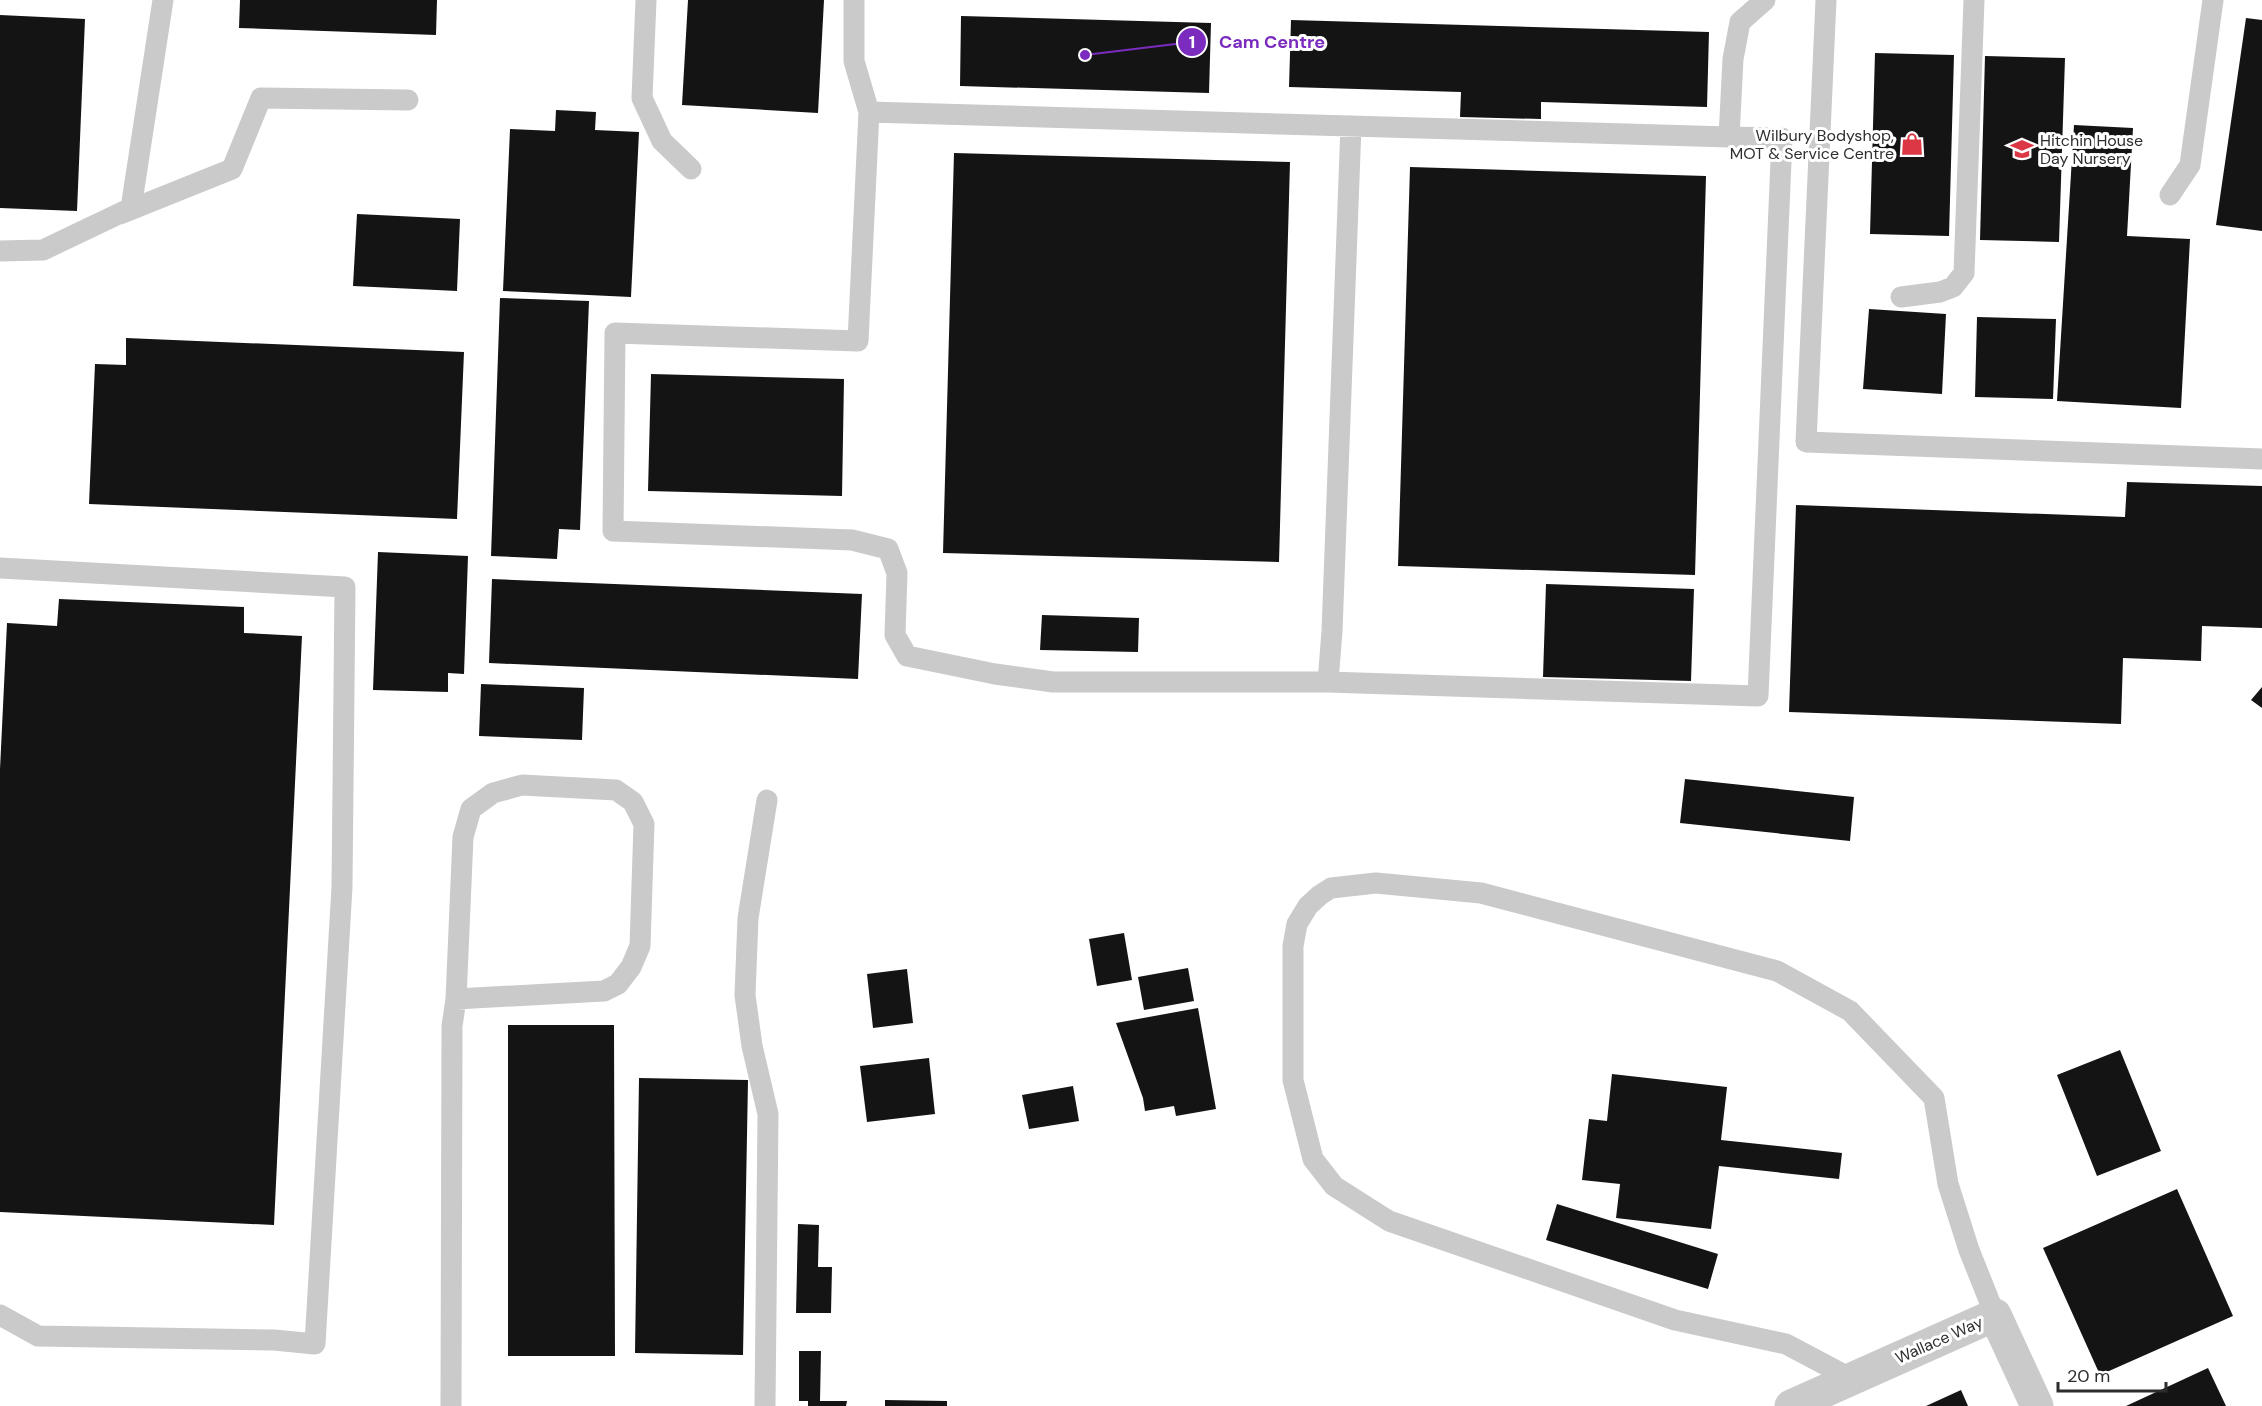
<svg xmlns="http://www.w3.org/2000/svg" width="2262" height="1406" font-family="'DM Sans',sans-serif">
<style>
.building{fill:#141414}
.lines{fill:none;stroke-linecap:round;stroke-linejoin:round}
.service{stroke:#cacaca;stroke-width:21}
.minor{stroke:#cacaca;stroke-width:33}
.labels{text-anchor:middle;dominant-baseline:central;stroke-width:6;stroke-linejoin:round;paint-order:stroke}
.poi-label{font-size:16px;fill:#2d2d2d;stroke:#fff;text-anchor:end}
.street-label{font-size:16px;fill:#2d2d2d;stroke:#fff}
.leader{fill:none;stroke:#7b2cbf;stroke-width:2}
.callout-dot{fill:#7b2cbf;stroke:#fff;stroke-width:2}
.mark-label{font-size:18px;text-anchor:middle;font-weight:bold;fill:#fff}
.callout-label{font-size:18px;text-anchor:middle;font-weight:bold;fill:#7b2cbf;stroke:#fff;stroke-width:6;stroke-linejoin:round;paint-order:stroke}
</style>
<rect width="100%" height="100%" fill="#fff"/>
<path class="building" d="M240 0H437L436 35 239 28Z
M688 0H824L818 113 682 105Z
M0 15 85 19 77 211 0 208Z
M961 16 1211 23 1209 93 960 86Z
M2246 18 2262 20V231L2216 225Z
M1291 20 1709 32 1707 107 1541 102V119L1460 117 1461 92 1289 87Z
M1875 53 1954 55 1949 236 1870 234Z
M1985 56 2065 58 2059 242 1980 240Z
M556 110 596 112 595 130 639 132 631 297 503 291 510 129 555 131Z
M2074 125 2133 128 2127 236 2190 239 2181 408 2057 401Z
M954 153 1290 162 1279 562 943 553Z
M1410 167 1706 176 1695 575 1398 566Z
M357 214 460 219 457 291 353 286Z
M500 298 589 301 580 530 559 529 557 559 491 556Z
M1869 309 1946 314 1942 394 1863 389Z
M1977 317 2056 319 2053 399 1975 397Z
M126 338 464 352 457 519 89 504 95 364 126 365Z
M651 374 844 379 842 496 648 491Z
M2127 482 2262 486V628L2202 626 2201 661 2123 658 2121 724 1789 712 1796 505 2125 517Z
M378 552 468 556 464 674 448 673V692L373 690Z
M492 579 862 594 858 679 489 663Z
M1546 584 1694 589 1691 681 1543 677Z
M59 599 244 607V633L302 636 274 1225 0 1212V769L7 623 57 626Z
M1042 615 1139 618 1138 652 1040 650Z
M481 684 584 688 582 740 479 736Z
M2262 687V708L2251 700Z
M1685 779 1854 797 1850 841 1680 823Z
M1124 933 1132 980 1097 986 1089 939Z
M1188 968 1194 1001 1144 1010 1138 977Z
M907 969 913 1023 873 1028 867 974Z
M1198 1008 1216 1109 1176 1116 1174 1106 1145 1111 1143 1098 1116 1023Z
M508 1025H614L615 1356H508Z
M2120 1050 2161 1151 2097 1176 2057 1075Z
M929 1058 935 1114 867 1122 860 1066Z
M1612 1074 1727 1087 1721 1140 1842 1153 1839 1179 1719 1166 1711 1229 1616 1218 1620 1184 1582 1180 1589 1119 1607 1121Z
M639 1078 748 1080 743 1355 635 1353Z
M1073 1086 1079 1121 1029 1129 1022 1095Z
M2177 1189 2233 1316 2100 1375 2043 1248Z
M1557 1204 1718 1254 1708 1289 1546 1240Z
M798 1224 819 1225 818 1267H832L831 1313H796Z
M799 1351H821L820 1401H847L846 1406H808V1401H799Z
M2208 1368 2226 1406H2126Z
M1961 1390 1968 1406H1926Z
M885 1400 947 1401V1406H885Z"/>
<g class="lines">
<path class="service" d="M646 0 642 98 662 141 691 169
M854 0V61L869 112 858 341 615 333 613 531 852 540 888 549 897 573 895 635 907 656 995 674 1053 682H1328
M1826 0 1806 442 2262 459
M869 112 1729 137 1733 59 1740 22 1765 0
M1351 126 1332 631 1328 682 1758 696 1782 138 1729 137
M2170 195 2190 165 2213 0
M120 214 232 169 261 98 408 100
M0 251 43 250 131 208 163 0
M1901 297 1940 292 1953 287 1964 273 1974 0
M0 568 345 587 342 887 315 1344 274 1340 38 1336 0 1315
M1852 1379 1786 1344 1675 1320 1389 1221 1334 1186 1313 1159 1293 1080V946L1297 924 1308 906 1320 895 1331 888 1376 883 1481 893 1777 971 1850 1011 1934 1098 1948 1184 1969 1250 1995 1315
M451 1406 452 1026 456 999 463 837 471 809 493 793 522 785 616 790 633 802 644 824 640 946 631 967 618 984 604 991 456 999
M765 1406 768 1114 752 1046 745 995 748 918 767 800"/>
<path class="minor" d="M1791 1406 1995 1315 2037 1406"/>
</g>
<defs>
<g id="shop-bare" transform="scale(1.8)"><path d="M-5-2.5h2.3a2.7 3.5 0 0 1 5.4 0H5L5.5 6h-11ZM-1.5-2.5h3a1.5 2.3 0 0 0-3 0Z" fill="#dc3745" stroke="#fff" stroke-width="2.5" paint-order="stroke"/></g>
<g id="school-bare" transform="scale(1.8)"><path d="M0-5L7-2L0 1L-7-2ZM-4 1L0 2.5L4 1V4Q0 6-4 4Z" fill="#dc3745" stroke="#fff" stroke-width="2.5" paint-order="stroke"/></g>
</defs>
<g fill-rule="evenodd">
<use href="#shop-bare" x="1912" y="144"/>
<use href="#school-bare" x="2022" y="149"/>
</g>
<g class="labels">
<g class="poi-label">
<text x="1894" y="135">Wilbury Bodyshop,<tspan x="1894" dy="18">MOT &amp; Service Centre</tspan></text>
<text x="2040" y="140" text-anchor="start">Hitchin House<tspan x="2040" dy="18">Day Nursery</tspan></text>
</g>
<g class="street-label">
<text transform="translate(1939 1340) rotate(-24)">Wallace Way</text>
</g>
</g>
<path class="leader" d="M1085 55L1192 42"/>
<g class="callout-dot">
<circle cx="1085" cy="55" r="6"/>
<circle cx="1192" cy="42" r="15"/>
</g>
<g class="mark-label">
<text x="1192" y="48">1</text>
</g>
<g class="callout-label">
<text x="1272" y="48">Cam Centre</text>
</g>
<path d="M2058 1382v9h108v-9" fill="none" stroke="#2d2d2d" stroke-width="3"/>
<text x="2067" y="1382" font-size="18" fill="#2d2d2d" stroke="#ffffff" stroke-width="4.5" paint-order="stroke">20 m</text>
</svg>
